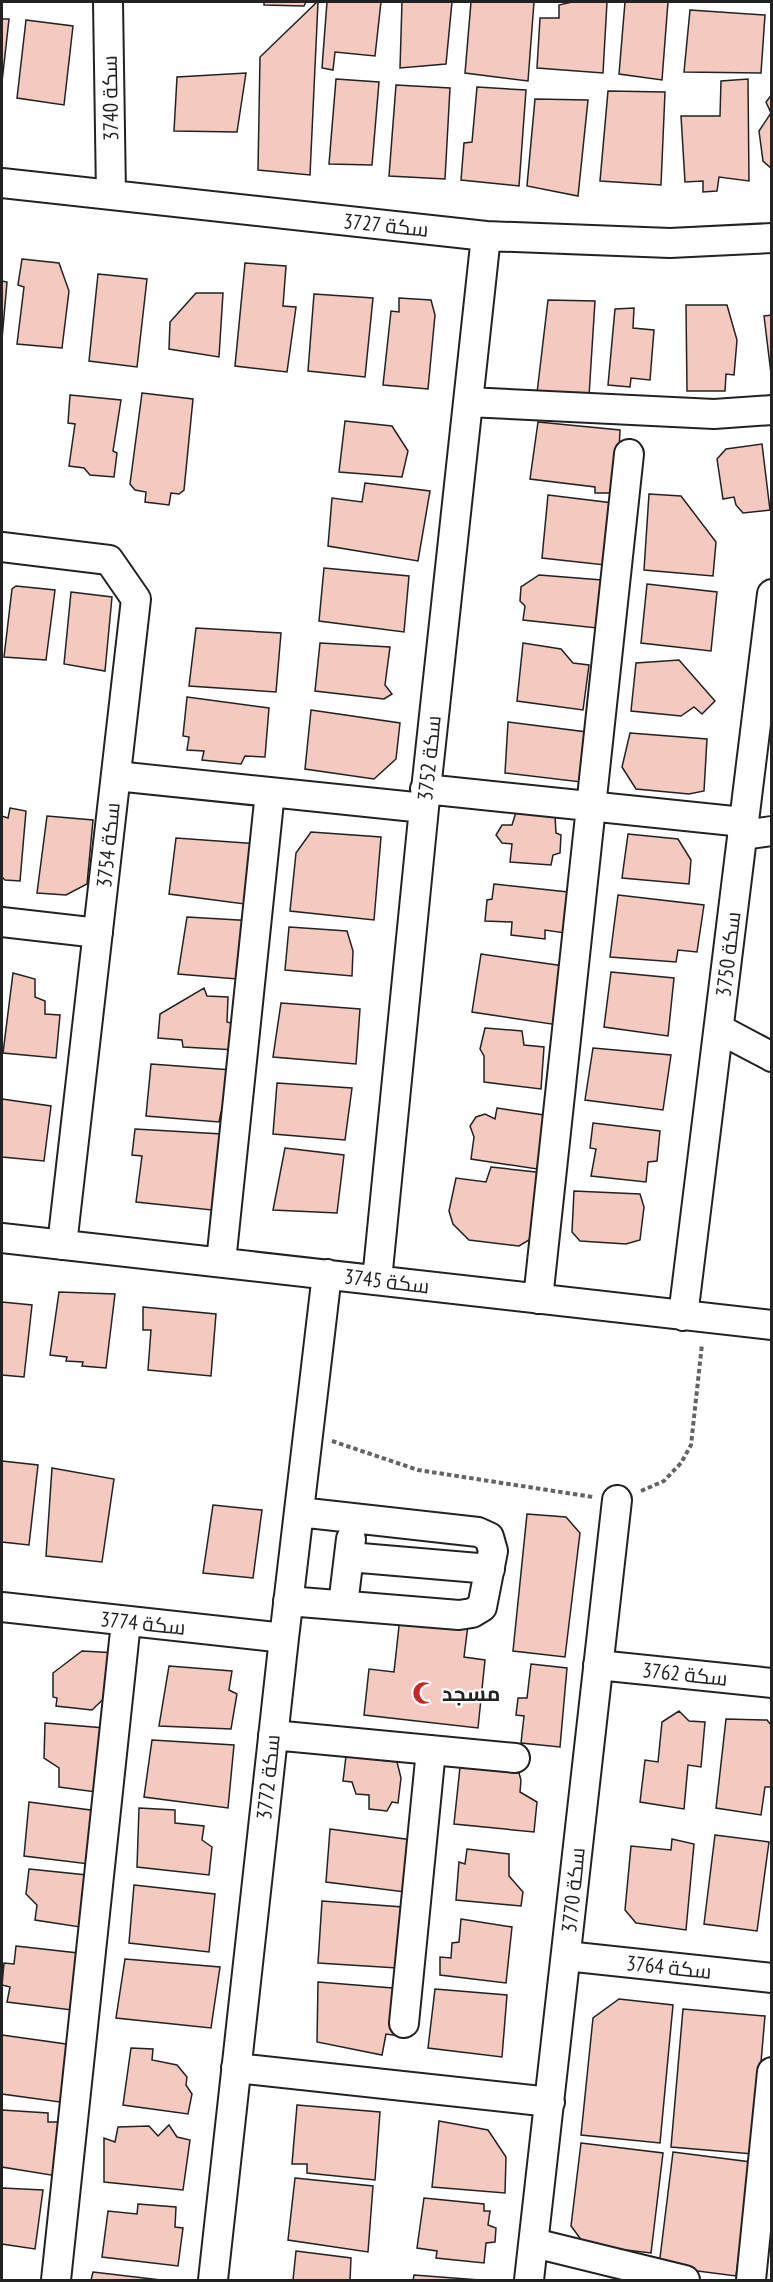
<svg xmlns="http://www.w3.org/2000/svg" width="773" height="2282" font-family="'PT Sans Narrow',Cairo,sans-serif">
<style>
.building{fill:#f3c9c0;stroke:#222;stroke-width:1.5}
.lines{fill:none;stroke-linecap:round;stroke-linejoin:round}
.minor-casing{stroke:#222;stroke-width:32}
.path{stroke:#646464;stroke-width:4;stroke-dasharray:4.5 3;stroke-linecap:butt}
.minor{stroke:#fff;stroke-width:28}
.labels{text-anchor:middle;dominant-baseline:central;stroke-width:4.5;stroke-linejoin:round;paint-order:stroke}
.street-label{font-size:21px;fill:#222;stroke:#fff}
.poi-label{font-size:21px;font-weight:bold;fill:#222;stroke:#fff;text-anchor:start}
</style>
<rect width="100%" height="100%" fill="#fff"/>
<path class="building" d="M264 2H306L304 6 264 5Z
M317 2H318L310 175 258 170 260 57Z
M327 2H381L375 56 335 52 333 70 322 68Z
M402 2H452L446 64 400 68Z
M471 2H534L528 81 465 73Z
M572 2H607L603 73 537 68 540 18H559V5Z
M625 2H668L662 80 619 74Z
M690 10 765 15 761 73 684 72Z
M2 19H9L2 82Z
M26 20 73 26 64 105 17 98Z
M246 73 237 132 174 131 177 77Z
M336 79 379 82 372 165 329 164Z
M748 79 749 181 719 177 717 191 703 192V181L685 182 681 116H720L721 81Z
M396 85 450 88 445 179 389 176Z
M477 87 526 90 519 186 461 180 464 143 472 142Z
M608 91 665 92 661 185 600 181Z
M772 94V169L763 161 759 131 771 113 766 102Z
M535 99 588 100 578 196 527 186Z
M22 259 59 263 69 291 62 348 17 344 24 287 18 285Z
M245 263 286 266 283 306 296 307 287 372 235 366Z
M98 274 147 279 137 367 89 361Z
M2 281 7 282 2 339Z
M196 293H223L219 357 169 349 170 322Z
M314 294 373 298 365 377 308 371Z
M399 298 431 300 435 315 428 389 383 385 391 311 399 312Z
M548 300 595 301 589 396 537 393Z
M686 305H727L737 340 734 375 726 374 725 391H687Z
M634 308 633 328 654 330 650 380 631 378 630 387 608 385 615 309Z
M772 315V382L764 316Z
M142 393 193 399 184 490 179 494 171 493 169 505 145 502 146 492 135 490 130 484Z
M70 395 121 400 113 451 117 453 114 477 90 475 84 468 69 466 75 424 68 423Z
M345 421 392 426 408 451 402 477 339 472Z
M538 422 620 430 618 473 623 493H595V487L530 479Z
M762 444 770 510 743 513 736 505 734 497 723 499 717 459 726 449Z
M365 483 430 491 418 561 328 546 332 498 362 502Z
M649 494 681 496 716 542 713 576 644 570Z
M548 495 613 503 605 565 542 558Z
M324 568 409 576 404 632 319 621Z
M539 575 602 580 597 628 523 620 525 606 520 601 521 587Z
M647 584 717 592 711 651 641 643Z
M16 586 55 590 46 660 4 657 12 589Z
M71 592 112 597 105 671 64 664Z
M196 628 281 633 276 692 189 686Z
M320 643 390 647 385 685 392 694 384 699 315 691Z
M523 643 561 649 573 663 589 665 583 710 517 701Z
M679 660 715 701 702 714 694 707 681 716 631 711 636 663Z
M187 697 269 708 265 757 245 756 241 764 202 760 204 751 187 750 189 737 183 736Z
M311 710 400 723 396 759 374 779 305 769Z
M508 722 587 732 581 782 505 773Z
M630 733 707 739 704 791 689 794 636 789 622 767Z
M10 808 26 811 20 881 5 880 2 877V816L8 818Z
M516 812 555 816 556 833 561 835 560 853 553 855 551 865 510 862 512 844 502 843 496 835 502 825H512Z
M47 816 93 820 87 884 66 895 37 893Z
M311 832 381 837 374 920 290 911 296 853Z
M628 834 678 839 691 860 689 884 622 878Z
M176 838 258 844 252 905 169 894Z
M494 884 568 892 565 933 545 930V939L511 935 512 922 485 921 487 900 492 899Z
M618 895 704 905 697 952 678 950 676 962 610 957Z
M187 917 255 921 249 980 178 974Z
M289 927 347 931 353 951 352 976 285 970Z
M481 954 564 966 558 1025 472 1012Z
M611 972 674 978 668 1036 604 1027Z
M13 973 35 979V997L45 1001V1014L60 1015 56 1058 3 1053Z
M204 988 207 996 228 997 227 1022 238 1025 236 1050 183 1047 182 1040 158 1038 160 1014Z
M281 1003 360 1009 356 1064 273 1057Z
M485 1028 522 1031 524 1045 544 1047 541 1089 484 1082V1056L480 1049Z
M593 1048 671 1055 663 1110 585 1100Z
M151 1064 232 1070 230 1112H221L219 1122 146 1116Z
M277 1083 352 1088 345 1140 273 1134Z
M2 1099 51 1106 44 1161 2 1157Z
M497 1108 544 1115 537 1169 471 1159 474 1137 470 1126 476 1117 485 1114 495 1119Z
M593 1123 660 1131 657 1161 648 1162 646 1182 591 1176 596 1149 590 1148Z
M135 1129 222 1134 212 1210 136 1202 142 1156 132 1155Z
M285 1148 344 1155 337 1213 273 1210Z
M491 1167 545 1173 539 1234 519 1246 469 1240 453 1224 449 1211 456 1178 486 1182Z
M574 1191 640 1194 644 1207 640 1240 626 1244 580 1241 572 1232Z
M59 1292 115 1294 106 1368 82 1366 83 1362 66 1361 67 1357 50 1355Z
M2 1302 32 1305 24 1377 2 1375Z
M143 1307 216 1314 211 1376 148 1370 151 1330H143Z
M2 1461 38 1465 29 1545 2 1542Z
M52 1468 114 1479 102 1562 46 1556Z
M213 1505 262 1510 253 1578 203 1573Z
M527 1514 566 1517 580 1533 565 1657 513 1651Z
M400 1617 468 1625 464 1657 485 1660 478 1728 364 1715 369 1669 394 1672Z
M82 1651 118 1653 117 1686 92 1710 56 1706 57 1698 53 1697V1673Z
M531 1664 567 1668 560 1747 521 1743 524 1716 516 1715 518 1698H527Z
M169 1666 232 1671 229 1690 237 1694 231 1729 159 1726Z
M679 1711 689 1721 705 1722 701 1767 688 1765 684 1809 640 1802 645 1760 658 1762 662 1722Z
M726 1719 767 1720 772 1726V1787H765L761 1815 716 1808Z
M45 1723 105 1728 96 1792 59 1787V1768L44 1758Z
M152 1740 234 1745 228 1808 144 1797Z
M346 1756 397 1762 401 1778 398 1803 392 1802 387 1811 369 1809V1795L356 1794 352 1782 343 1781Z
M460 1767 519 1773 521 1780 520 1792 537 1802 534 1832 454 1824Z
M29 1802 98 1811 89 1864 24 1856Z
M139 1808 175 1810V1823L204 1826 202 1840 212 1847 209 1875 137 1867Z
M330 1829 420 1841 413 1893 326 1882Z
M715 1835 769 1842 757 1931 704 1924Z
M672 1839 694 1844 686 1930 636 1923 625 1910 631 1846 671 1850Z
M467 1849 509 1854V1876L523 1892 521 1906 456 1900 459 1862 465 1864Z
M29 1869 87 1875 80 1927 35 1920 37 1905 26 1894Z
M134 1885 215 1894 209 1952 129 1943Z
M322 1901 403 1907 397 1968 318 1963Z
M461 1919 512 1927 506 1983 440 1975V1957L451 1958 452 1943 459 1942Z
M16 1946 87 1954 80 2011 7 2002 10 1987 2 1985 4 1963 14 1964Z
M125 1959 220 1967 211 2028 116 2018Z
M318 1982 405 1989 399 2036 386 2034 382 2055 317 2042Z
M435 1989 507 1995 502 2057 428 2048Z
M619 1999 673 2005 660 2143 581 2135 593 2018Z
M683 2009 765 2016 753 2154 671 2147Z
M2 2035 73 2045 67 2103 2 2094Z
M131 2048 153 2049 152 2060 177 2065 187 2077 186 2085 192 2094 188 2114 123 2105Z
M297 2105 380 2112 375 2180 307 2173V2164H292Z
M2 2110 48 2113V2122H68L63 2177 2 2167Z
M439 2121 488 2130 506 2157 505 2193 432 2187Z
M169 2125 177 2137 190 2140 183 2190 104 2182V2138L115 2142 118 2127 149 2126 158 2136Z
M581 2143 663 2153 651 2253 585 2245 571 2226Z
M673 2152 751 2162 736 2276 659 2266Z
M295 2178 373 2186 368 2252 288 2240Z
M2 2188 43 2190 35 2249 2 2244Z
M424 2198 484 2204V2211H490L488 2225 496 2228 495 2242 486 2243 484 2263 436 2258 437 2251 417 2248Z
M138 2204 176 2207 175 2227 183 2228 178 2266 102 2257 108 2211 137 2214Z
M296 2251 351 2258 350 2280H293Z
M93 2272 161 2280H91Z
M414 2275 480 2280H413Z"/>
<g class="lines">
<g class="minor-casing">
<path id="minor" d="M108 2 111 195
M2 183 486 236 670 243 772 238
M468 402 714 414 772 410
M2 547 109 560 136 599 62 1245
M116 776 424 808
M425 789 743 822
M742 835 772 831
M2 922 98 933
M719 1029 772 1057
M2 1238 772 1325
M221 1262 270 792
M377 1280 424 808 486 236
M538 1299 629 454
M683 1316 772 594
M349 1557 490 1569
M288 1601 459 1615 472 1613 482 1607 493 1551 489 1537 478 1532 299 1512
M343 1605 351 1539
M2 1607 284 1638
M598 1665 772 1683
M273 1735 515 1758
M566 1956 772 1978
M404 2023 431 1750
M236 2068 550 2102
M534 2243 685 2280
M56 2280 126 1622
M213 2280 284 1638 327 1274
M529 2280 617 1500
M751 2280 772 2072"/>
</g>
<path class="path" d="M332 1441 418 1470 593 1497
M641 1491 664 1481 681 1463 691 1445 702 1344"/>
<use href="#minor" class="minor"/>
</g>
<defs>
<g id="mosque-bare" transform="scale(1.8)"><path d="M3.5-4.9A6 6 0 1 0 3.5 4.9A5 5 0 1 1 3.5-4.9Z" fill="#c62828" stroke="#fff" stroke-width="2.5" paint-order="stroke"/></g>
</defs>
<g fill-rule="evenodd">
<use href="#mosque-bare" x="424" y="1693"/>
</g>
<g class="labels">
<g class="street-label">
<text transform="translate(110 98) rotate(-91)">سكة 3740</text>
<text transform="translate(386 225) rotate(6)">سكة 3727</text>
<text transform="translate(429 758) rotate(-84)">سكة 3752</text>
<text transform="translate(108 845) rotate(-84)">سكة 3754</text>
<text transform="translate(728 954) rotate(-83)">سكة 3750</text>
<text transform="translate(387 1281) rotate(7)">سكة 3745</text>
<text transform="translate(143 1623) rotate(6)">سكة 3774</text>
<text transform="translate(685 1674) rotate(6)">سكة 3762</text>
<text transform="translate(268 1777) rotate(-84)">سكة 3772</text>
<text transform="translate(573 1890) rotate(-84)">سكة 3770</text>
<text transform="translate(669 1967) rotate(6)">سكة 3764</text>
</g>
<g class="poi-label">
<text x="442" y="1693">مسجد</text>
</g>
</g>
<rect width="773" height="2282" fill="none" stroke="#222222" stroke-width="6"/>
</svg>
